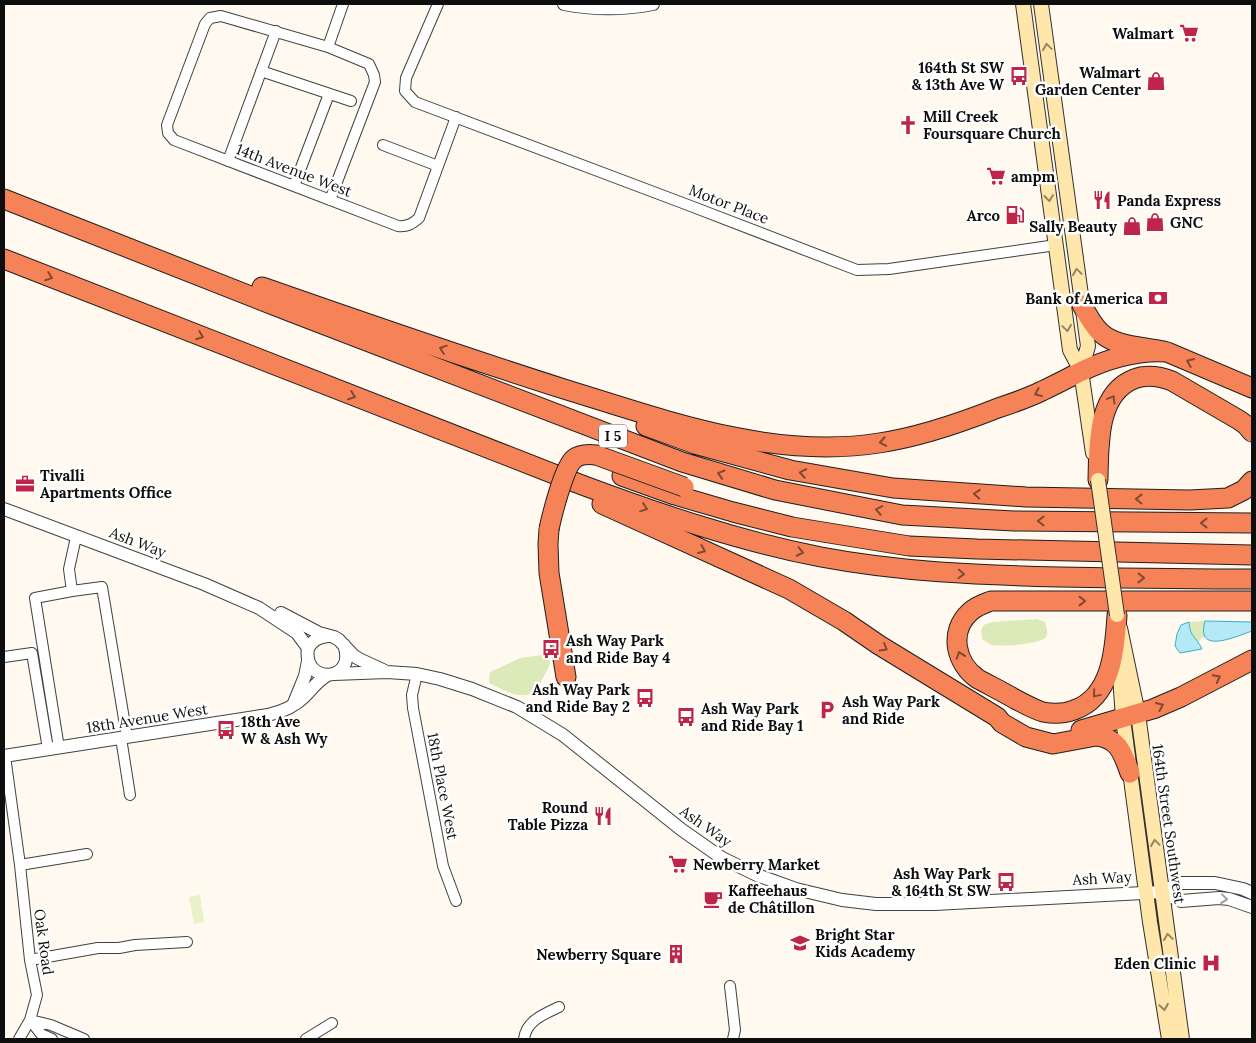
<svg xmlns="http://www.w3.org/2000/svg" width="1256" height="1043" font-family="Lora,serif">
<style>
.green{fill:#dbeab8}
.pitch{fill:#eaf1ca}
.water{fill:#b4e9f6;stroke:#3aadce}
.lines{fill:none;stroke-linecap:round;stroke-linejoin:round}
.minor-casing{stroke:#414141;stroke-width:12}
.tertiary-casing{stroke:#414141;stroke-width:14}
.secondary-casing{stroke:#303030;stroke-width:16}
.motorway-casing{stroke:#1f1f1f;stroke-width:21}
.minor{stroke:#fff;stroke-width:10}
.tertiary{stroke:#fff;stroke-width:12}
.secondary{stroke:#ffe6aa;stroke-width:14}
.motorway{stroke:#f58357;stroke-width:19}
.secondary-bridge-casing{stroke:#303030;stroke-width:16;stroke-linecap:butt}
.motorway-bridge-casing{stroke:#1f1f1f;stroke-width:21;stroke-linecap:butt}
.secondary-bridge{stroke:#ffe6aa;stroke-width:14}
.motorway-bridge{stroke:#f58357;stroke-width:19}
.oneway{stroke:#938564}
.oneway2{stroke:#824832}
.oneway3{stroke:#9f9f9f}
.labels{text-anchor:middle;dominant-baseline:central;stroke-width:5;stroke-linejoin:round;paint-order:stroke}
.shield{fill:#fff;stroke:#565656;stroke-width:1}
.shield-label{font-size:14px;font-weight:bold;fill:#0e0e0e}
.poi-label{font-size:15px;font-weight:bold;fill:#0e0e0e;stroke:#fff;text-anchor:start}
.street-label{font-size:15px;fill:#0e0e0e;stroke:#fff}
</style>
<rect width="100%" height="100%" fill="#fff9ef"/>
<path class="green" d="M1037 619 1045 622C1046 627 1049 633 1046 637 1041 644 1001 647 992 645 989 644 985 641 982 639L981 630 984 625 992 622Z
M1205 621 1203 629 1206 637 1202 638 1198 642C1191 636 1190 631 1189 622Z
M549 654C551 665 549 667 544 676 541 681 539 686 536 690 522 703 503 689 489 683L490 672 521 658Z"/>
<path class="pitch" d="M200 895 204 922 194 924 189 897Z"/>
<path class="water" d="M1205 621 1252 622V631C1237 636 1195 656 1205 621Z
M1189 622C1190 638 1196 636 1202 649L1180 653 1175 646 1177 634 1181 625Z"/>
<g class="lines">
<g class="minor-casing">
<path id="minor" d="M438 4 406 78 405 91 415 102 688 205 857 270 889 269 1056 245
M328 47 343 4
M261 71 351 101
M383 145 438 166
M228 161 276 31
M294 186 329 94
M330 200 375 82 374 75 369 64 328 47 221 16 210 18 205 24 167 125 168 133 174 140 398 226C407 227 412 224 419 218L456 117
M72 591 102 587 127 737
M4 657 32 653 48 749
M417 674 412 695 413 708 443 866 456 901
M121 738 130 795
M59 748 35 598 72 591 69 569 76 537
M5 756 20 865 30 960 37 995 30 1020 19 1039
M20 865 87 854
M30 960 98 948H119L135 945 187 942
M730 986 735 1030 733 1039
M30 1020 51 1025 84 1039
M30 1020 41 1034 52 1039
M306 1039 332 1023
M524 1039C526 1021 544 1014 559 1007"/>
</g>
<g class="tertiary-casing">
<path id="tertiary" d="M564 4C595 10 622 10 653 4
M4 509 204 584 259 608 297 633 308 648
M281 613 319 633 334 637 339 640 354 656 359 659 385 671
M328 636C318 637 313 640 308 648 302 686 358 682 344 645
M334 674 387 672 417 674 440 679 472 689 517 707 563 735 682 830 722 858 757 875 796 889 842 900 876 904H935L1162 892 1179 883H1215L1243 889 1252 893
M294 703 305 676 308 661
M4 756 268 715C281 712 295 706 304 697 312 689 318 680 328 675
M1162 892 1181 901 1219 898 1229 899 1252 907"/>
</g>
<g class="secondary-casing">
<path id="secondary" d="M1023 4 1070 350 1081 371 1093 453
M1041 4 1088 346 1081 371
M1120 628 1138 714 1182 1039
M1119 661 1123 719 1150 922 1169 1039"/>
</g>
<g class="motorway-casing">
<path id="motorway" d="M4 199 291 312 682 462 775 490 902 515 1014 521 1252 523
M4 259 582 485C660 514 739 541 821 557 900 572 979 575 1059 577 1123 578 1188 579 1252 579
M262 287C362 322 463 357 564 389 665 420 772 460 879 443 920 437 960 423 998 408 1013 403 1028 398 1042 391 1055 385 1068 378 1080 372 1107 359 1138 350 1167 352
M1082 305C1087 314 1092 324 1100 332 1116 348 1146 346 1167 352L1252 388
M646 426 695 444 790 470 893 488 1026 497 1190 500 1228 498 1244 490 1252 481
M622 476 675 495 733 512 792 527 909 546 977 549 1252 555
M1098 480C1099 447 1096 394 1134 379 1147 374 1159 376 1172 381L1239 420 1246 425 1252 432
M602 504 789 589 844 621 879 645 997 717 1002 723 1026 737 1053 744 1096 736C1119 738 1123 754 1130 773
M549 529 548 544 549 573 566 677
M1117 615C1115 649 1112 697 1074 710 1064 714 1053 714 1043 712 1033 709 1025 704 1015 699 1003 692 991 686 978 679 956 664 948 632 970 612 976 606 983 604 991 601H1252
M1081 730 1153 709 1181 697 1252 660"/>
</g>
<use href="#minor" class="minor"/>
<use href="#tertiary" class="tertiary"/>
<use href="#secondary" class="secondary"/>
<use href="#motorway" class="motorway"/>
<g class="secondary-bridge-casing">
<path id="secondary-bridge" d="M1098 480 1117 615"/>
</g>
<g class="motorway-bridge-casing">
<path id="motorway-bridge" d="M549 529C552 515 564 467 574 459 580 454 588 454 596 455L684 487"/>
</g>
<use href="#secondary-bridge" class="secondary-bridge"/>
<use href="#motorway-bridge" class="motorway-bridge"/>
</g>
<defs><path id="oneway-chevron" d="M-2-3.5L2.5 0L-2 3.5" fill="none" stroke-width="1.6" stroke-linecap="round" stroke-linejoin="round" transform="scale(1.25)"/></defs>
<g class="oneway">
<use href="#oneway-chevron" transform="translate(1047 47) rotate(-98)"/>
<use href="#oneway-chevron" transform="translate(1049 198) rotate(83)"/>
<use href="#oneway-chevron" transform="translate(1077 272) rotate(-98)"/>
<use href="#oneway-chevron" transform="translate(1067 328) rotate(82)"/>
<use href="#oneway-chevron" transform="translate(1155 843) rotate(-98)"/>
<use href="#oneway-chevron" transform="translate(1168 937) rotate(-98)"/>
<use href="#oneway-chevron" transform="translate(1164 1007) rotate(81)"/>
</g>
<g class="oneway2">
<use href="#oneway-chevron" transform="translate(49 277) rotate(21)"/>
<use href="#oneway-chevron" transform="translate(200 336) rotate(21)"/>
<use href="#oneway-chevron" transform="translate(443 349) rotate(-161)"/>
<use href="#oneway-chevron" transform="translate(1190 362) rotate(-157)"/>
<use href="#oneway-chevron" transform="translate(1038 393) rotate(158)"/>
<use href="#oneway-chevron" transform="translate(352 396) rotate(21)"/>
<use href="#oneway-chevron" transform="translate(1112 399) rotate(-59)"/>
<use href="#oneway-chevron" transform="translate(883 442) rotate(170)"/>
<use href="#oneway-chevron" transform="translate(803 473) rotate(-170)"/>
<use href="#oneway-chevron" transform="translate(721 474) rotate(-164)"/>
<use href="#oneway-chevron" transform="translate(977 494) rotate(-176)"/>
<use href="#oneway-chevron" transform="translate(1139 499) rotate(-179)"/>
<use href="#oneway-chevron" transform="translate(644 508) rotate(19)"/>
<use href="#oneway-chevron" transform="translate(879 510) rotate(-169)"/>
<use href="#oneway-chevron" transform="translate(1041 521) rotate(-180)"/>
<use href="#oneway-chevron" transform="translate(1204 523) rotate(-180)"/>
<use href="#oneway-chevron" transform="translate(702 550) rotate(24)"/>
<use href="#oneway-chevron" transform="translate(800 552) rotate(12)"/>
<use href="#oneway-chevron" transform="translate(961 574) rotate(3)"/>
<use href="#oneway-chevron" transform="translate(1141 578) rotate(1)"/>
<use href="#oneway-chevron" transform="translate(1082 601)"/>
<use href="#oneway-chevron" transform="translate(884 648) rotate(31)"/>
<use href="#oneway-chevron" transform="translate(960 655) rotate(-109)"/>
<use href="#oneway-chevron" transform="translate(1217 678) rotate(-27)"/>
<use href="#oneway-chevron" transform="translate(1096 694) rotate(130)"/>
<use href="#oneway-chevron" transform="translate(1160 706) rotate(-24)"/>
</g>
<use class="oneway3" href="#oneway-chevron" transform="translate(1224 899) rotate(6)"/>
<defs>
<g id="supermarket-bare" transform="scale(1.5)"><path d="M-6-5.5h2.5l.6 2H6L4.5 2H-2.5L-4.4-4H-6ZM-1.5 3.2a1.3 1.3 0 1 0 .1 0ZM3 3.2a1.3 1.3 0 1 0 .1 0Z" fill="#bf2548" stroke="#fff" stroke-width="2.5" paint-order="stroke"/></g>
<g id="bus-bare" transform="scale(1.5)"><path d="M-5-6H5V4H4V6H2V4H-2V6H-4V4H-5ZM-3.5-4V0h7V-4ZM-3.5 1.2v1.5H-2V1.2ZM2 1.2v1.5H3.5V1.2Z" fill="#bf2548" stroke="#fff" stroke-width="2.5" paint-order="stroke"/></g>
<g id="shop-bare" transform="scale(1.5)"><path d="M-5-2.5h2.3a2.7 3.5 0 0 1 5.4 0H5L5.5 6h-11ZM-1.5-2.5h3a1.5 2.3 0 0 0-3 0Z" fill="#bf2548" stroke="#fff" stroke-width="2.5" paint-order="stroke"/></g>
<g id="church-bare" transform="scale(1.5)"><path d="M-1.2-6h2.4v3.5h3.3v2.4h-3.3V6h-2.4V-.1h-3.3v-2.4h3.3Z" fill="#bf2548" stroke="#fff" stroke-width="2.5" paint-order="stroke"/></g>
<g id="restaurant-bare" transform="scale(1.5)"><path d="M-5-6h1v4h1v-4h1v4h1v-4h1v5L-1.5 .5V6h-2V.5L-5-1ZM5-6V6H3V1.5H1.5Q1.5-4 5-6Z" fill="#bf2548" stroke="#fff" stroke-width="2.5" paint-order="stroke"/></g>
<g id="fuel-bare" transform="scale(1.5)"><path d="M-5.5-6h7V0h2V4h1.3V-2.5L3-4.5l.8-.8L6-3V5H2.5V1h-1V6h-7ZM-4.2-4.7v3.2H.2V-4.7Z" fill="#bf2548" stroke="#fff" stroke-width="2.5" paint-order="stroke"/></g>
<g id="bank-bare" transform="scale(1.5)"><path d="M-6-4H6V4H-6ZM0-2.3a2.3 2.3 0 1 0 0 4.6a2.3 2.3 0 1 0 0-4.6Z" fill="#bf2548" stroke="#fff" stroke-width="2.5" paint-order="stroke"/></g>
<g id="office-bare" transform="scale(1.5)"><path d="M-6-3h4V-5.5h4V-3h4V5H-6ZM-1-4.5V-3h2v-1.5ZM-6 0V1H6V0Z" fill="#bf2548" stroke="#fff" stroke-width="2.5" paint-order="stroke"/></g>
<g id="parking-bare" transform="scale(1.5)"><path d="M-3.5-5.5H1a3.5 3.5 0 0 1 0 7H-1V5.5H-3.5ZM-1-3.4V-.6H.8a1.4 1.4 0 0 0 0-2.8Z" fill="#bf2548" stroke="#fff" stroke-width="2.5" paint-order="stroke"/></g>
<g id="cafe-bare" transform="scale(1.5)"><path d="M-5.5-4.5H6V0H3Q3 3.5 0 3.5H-2.5Q-5.5 3.5-5.5 0ZM3-3.2v2h1.7v-2ZM-6 4.5H4V6H-6Z" fill="#bf2548" stroke="#fff" stroke-width="2.5" paint-order="stroke"/></g>
<g id="school-bare" transform="scale(1.5)"><path d="M0-5L7-2L0 1L-7-2ZM-4 1L0 2.5L4 1V4Q0 6-4 4Z" fill="#bf2548" stroke="#fff" stroke-width="2.5" paint-order="stroke"/></g>
<g id="building-bare" transform="scale(1.5)"><path d="M-4-6H4V6H1V3H-1V6H-4ZM-2.5-4.3h1.7v1.8h-1.7ZM.8-4.3h1.7v1.8H.8ZM-2.5-1h1.7V.8h-1.7ZM.8-1h1.7V.8H.8Z" fill="#bf2548" stroke="#fff" stroke-width="2.5" paint-order="stroke"/></g>
<g id="hospital-bare" transform="scale(1.5)"><path d="M-5-5h3v3.5h4V-5h3V5h-3V1.5h-4V5h-3Z" fill="#bf2548" stroke="#fff" stroke-width="2.5" paint-order="stroke"/></g>
</defs>
<g fill-rule="evenodd">
<use href="#supermarket-bare" x="1189" y="33"/>
<use href="#bus-bare" x="1019" y="76"/>
<use href="#shop-bare" x="1156" y="81"/>
<use href="#church-bare" x="908" y="125"/>
<use href="#supermarket-bare" x="996" y="176"/>
<use href="#restaurant-bare" x="1102" y="200"/>
<use href="#fuel-bare" x="1015" y="215"/>
<use href="#shop-bare" x="1155" y="222"/>
<use href="#shop-bare" x="1132" y="226"/>
<use href="#bank-bare" x="1158" y="298"/>
<use href="#office-bare" x="25" y="484"/>
<use href="#bus-bare" x="551" y="649"/>
<use href="#bus-bare" x="645" y="698"/>
<use href="#parking-bare" x="827" y="710"/>
<use href="#bus-bare" x="686" y="717"/>
<use href="#bus-bare" x="226" y="730"/>
<use href="#restaurant-bare" x="603" y="816"/>
<use href="#supermarket-bare" x="678" y="864"/>
<use href="#bus-bare" x="1006" y="882"/>
<use href="#cafe-bare" x="713" y="899"/>
<use href="#school-bare" x="800" y="943"/>
<use href="#building-bare" x="676" y="954"/>
<use href="#hospital-bare" x="1211" y="963"/>
</g>
<g class="labels">
<rect class="shield" x="599" y="424.5" width="28" height="23" rx="4"/>
<g class="shield-label">
<text x="613" y="436">I 5</text>
</g>
<g class="poi-label">
<text x="1174" y="33" text-anchor="end">Walmart</text>
<text x="1004" y="67" text-anchor="end">164th St SW<tspan x="1004" dy="17">&amp; 13th Ave W</tspan></text>
<text x="1141" y="72" text-anchor="end">Walmart<tspan x="1141" dy="17">Garden Center</tspan></text>
<text x="923" y="116">Mill Creek<tspan x="923" dy="17">Foursquare Church</tspan></text>
<text x="1011" y="176">ampm</text>
<text x="1117" y="200">Panda Express</text>
<text x="1000" y="215" text-anchor="end">Arco</text>
<text x="1170" y="222">GNC</text>
<text x="1117" y="226" text-anchor="end">Sally Beauty</text>
<text x="1143" y="298" text-anchor="end">Bank of America</text>
<text x="40" y="475">Tivalli<tspan x="40" dy="17">Apartments Office</tspan></text>
<text x="566" y="640">Ash Way Park<tspan x="566" dy="17">and Ride Bay 4</tspan></text>
<text x="630" y="689" text-anchor="end">Ash Way Park<tspan x="630" dy="17">and Ride Bay 2</tspan></text>
<text x="842" y="701">Ash Way Park<tspan x="842" dy="17">and Ride</tspan></text>
<text x="701" y="708">Ash Way Park<tspan x="701" dy="17">and Ride Bay 1</tspan></text>
<text x="241" y="721">18th Ave<tspan x="241" dy="17">W &amp; Ash Wy</tspan></text>
<text x="588" y="807" text-anchor="end">Round<tspan x="588" dy="17">Table Pizza</tspan></text>
<text x="693" y="864">Newberry Market</text>
<text x="991" y="873" text-anchor="end">Ash Way Park<tspan x="991" dy="17">&amp; 164th St SW</tspan></text>
<text x="728" y="890">Kaffeehaus<tspan x="728" dy="17">de Châtillon</tspan></text>
<text x="815" y="934">Bright Star<tspan x="815" dy="17">Kids Academy</tspan></text>
<text x="661" y="954" text-anchor="end">Newberry Square</text>
<text x="1196" y="963" text-anchor="end">Eden Clinic</text>
</g>
<g class="street-label">
<text transform="translate(294 170) rotate(21)">14th Avenue West</text>
<text transform="translate(729 204) rotate(21)">Motor Place</text>
<text transform="translate(138 542) rotate(21)">Ash Way</text>
<text transform="translate(147 718) rotate(-9)">18th Avenue West</text>
<text transform="translate(443 786) rotate(79)">18th Place West</text>
<text transform="translate(1169 824) rotate(82)">164th Street Southwest</text>
<text transform="translate(706 826) rotate(35)">Ash Way</text>
<text transform="translate(1102 878) rotate(-3)">Ash Way</text>
<text transform="translate(44 942) rotate(82)">Oak Road</text>
</g>
</g>
<rect width="1256" height="1043" fill="none" stroke="#0e0e0e" stroke-width="10"/>
</svg>
